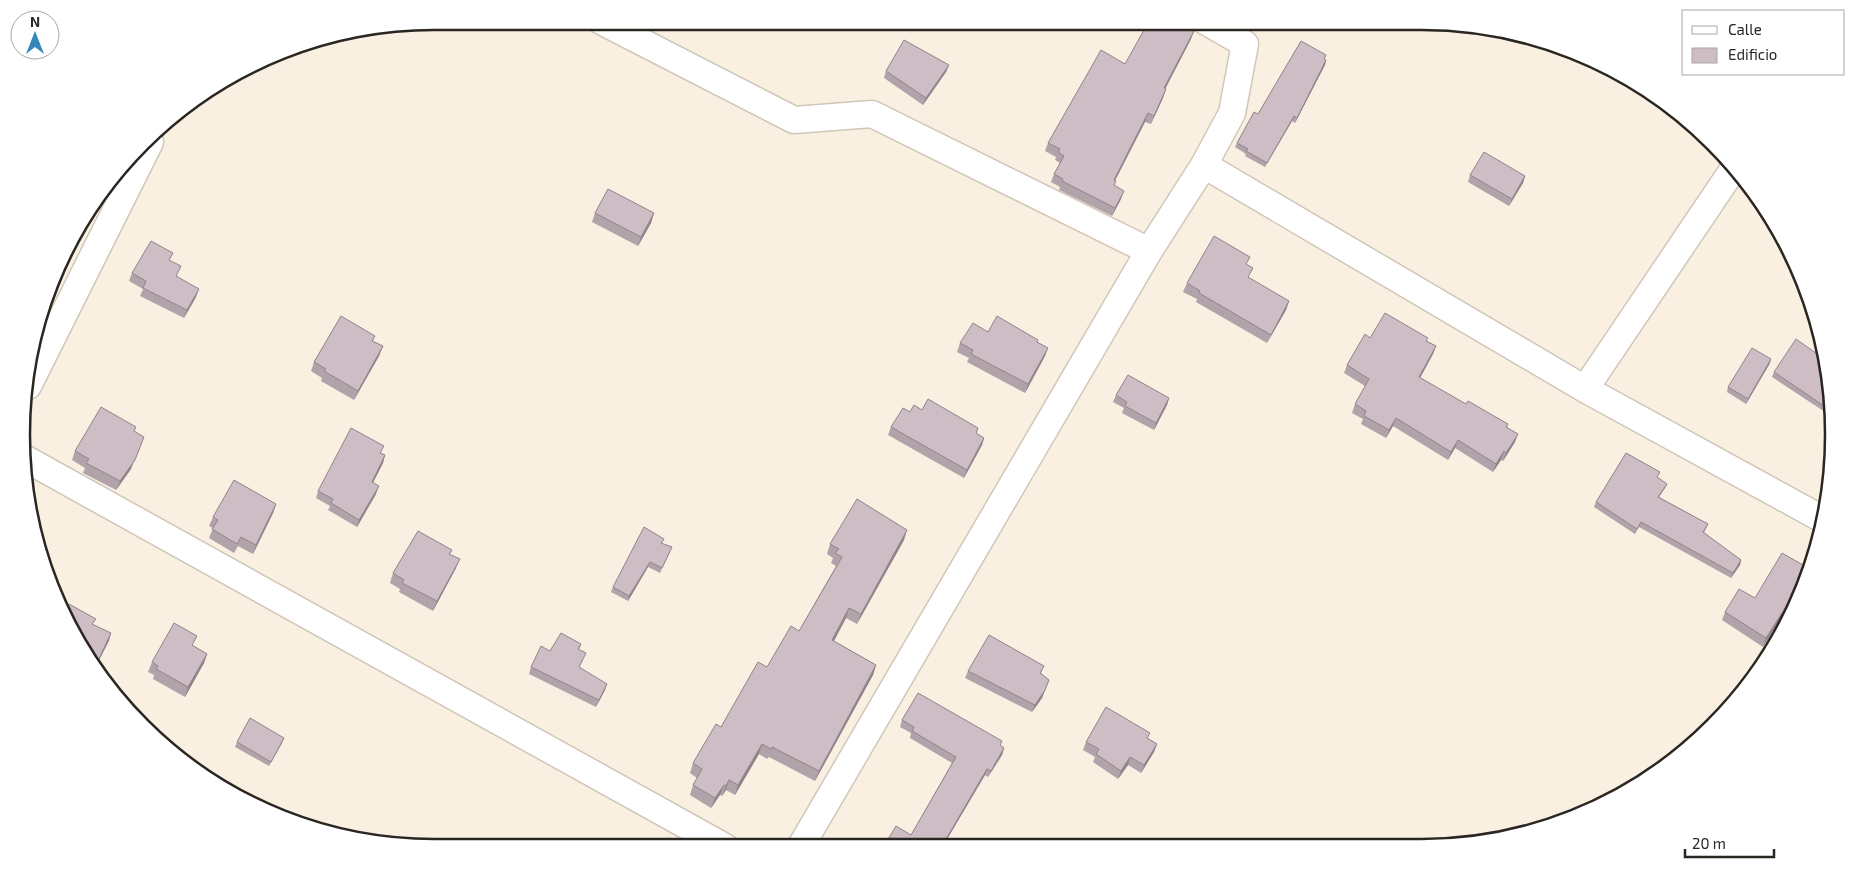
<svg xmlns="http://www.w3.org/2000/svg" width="1855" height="869" font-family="'Exo 2',sans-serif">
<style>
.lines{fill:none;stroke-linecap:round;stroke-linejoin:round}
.street-casing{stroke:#d0c7b9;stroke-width:29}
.street{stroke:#fff;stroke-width:26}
.wall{fill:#b1a3a9}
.shaded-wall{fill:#90848a}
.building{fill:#cebdc5;stroke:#90848a}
.rim{fill:none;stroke:#2a2621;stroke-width:2.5}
</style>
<rect width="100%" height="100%" fill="#f9f0e1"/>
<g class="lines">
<g class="street-casing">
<path id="street" d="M601 21 794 120 872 114 1149 251
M1204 165 1585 389 1824 520
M28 386 150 142
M1585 389 1734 168
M26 459 725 847
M801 846 1149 251 1204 165 1232 113 1245 44 1205 21"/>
</g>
<use href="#street" class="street"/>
</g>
<path class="wall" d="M1183 26 1191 39 1165 89 1163 98 1151 124 1145 122 1115 181 1114 186 1121 199 1112 216 1059 190 1060 187 1051 182 1054 174 1060 163 1055 160 1056 157 1045 151 1048 143Z
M1324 59 1326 60 1325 65 1295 123 1292 121 1265 167 1245 156 1246 154 1235 147 1237 143 1258 114Z
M949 65 946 72 923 105 884 78 886 71Z
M1470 175 1525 176 1523 183 1509 206 1468 182Z
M595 213H654L651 223 638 246 592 222Z
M170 261 177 276 196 297 184 318 140 296 143 289 129 281 132 273Z
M1247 265 1249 278 1289 301 1286 310 1267 343 1196 302 1197 299 1183 292 1187 283Z
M988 332 1038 340V342L1045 356 1025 393 967 362 969 358 957 352 960 343Z
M375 336 373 341 383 346 379 356 354 400 321 381 322 378 311 371 314 362Z
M1370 338 1427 341 1436 346 1433 354 1420 378 1466 404 1508 424 1507 427 1515 442 1503 461 1501 460 1493 472 1455 448 1448 460 1393 426 1386 438 1361 424 1363 419 1352 413 1355 404 1365 386 1344 373 1347 365Z
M1827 361 1831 410 1828 414 1772 377 1774 372Z
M1770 363 1746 404 1727 392 1728 387Z
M1116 395 1169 398 1167 405 1154 430 1122 413 1124 408 1113 402Z
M922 410 978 428 976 434 984 438 982 445 964 478 888 435 891 427 910 412Z
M135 431 131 469 116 490 83 473 85 468 72 460 75 451Z
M381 453 385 455 383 463 373 483 376 494 357 527 328 510 330 506 316 498 318 491Z
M1658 478 1667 484 1665 488 1659 497 1708 524 1704 533 1741 560 1740 565 1731 578 1639 527 1635 534 1594 507 1596 502Z
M276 504 273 513 253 554 238 546 234 553 209 538 213 528 209 526 213 517Z
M664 539 662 543 670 552 660 573 648 567 628 601 611 592 613 587Z
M904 540 857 624 846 618 834 641 876 665 873 675 815 781 769 757 767 759 759 754 735 795 726 790 722 796 720 795 711 808 690 795 693 785 697 778 690 773 693 763 767 667 799 631 836 566 831 563 833 558 827 554 830 544Z
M452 550 450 554 456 568 433 611 399 592 400 589 390 583 393 573Z
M1802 593 1784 625 1779 621 1763 647 1722 620 1725 612 1755 598Z
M581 644 579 650 583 660 579 668 605 690 596 707 529 674 531 667 550 651Z
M194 646 207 654 204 663 185 697 153 679 154 675 148 672 152 662Z
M1044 666 1041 673 1049 680 1042 698 1032 712 965 678 968 671Z
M902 720 1000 746 1004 748 1002 755 988 777 985 775 943 846H884L911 835 952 763 910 738 911 733 900 727Z
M1148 739 1157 744 1154 752 1141 773 1128 765 1118 779 1093 762 1095 757 1083 750 1086 742Z
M237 742 282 743 269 766 235 747Z"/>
<path class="shaded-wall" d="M1194 31 1191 39 1161 97 1164 88Z
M1326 60 1325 65 1295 123 1297 118Z
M949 65 946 72 923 105 926 98Z
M1166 89 1163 98 1151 124 1154 116Z
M1148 113 1145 122 1111 188 1114 180Z
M1294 116 1292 121 1265 167 1267 163Z
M1525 176 1523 183 1509 206 1512 199Z
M1124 191 1121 199 1112 216 1115 208Z
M654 213 651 223 638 246 641 237Z
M199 289 196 297 184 318 187 310Z
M1289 301 1286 310 1267 343 1271 335Z
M383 346 379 356 354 400 358 391Z
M1436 346 1433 354 1416 385 1419 377Z
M1048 348 1045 356 1025 393 1028 384Z
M1771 359 1770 363 1746 404 1748 399Z
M1169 398 1167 405 1154 430 1156 423Z
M1396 418 1393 426 1386 438 1389 430Z
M1518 434 1515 442 1503 461 1506 453Z
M984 438 982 445 964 478 967 470Z
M1458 440 1455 448 1448 460 1451 452Z
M140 446 131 469 116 490 120 481Z
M1504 451 1501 460 1493 472 1496 464Z
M385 455 383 463 369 490 372 482Z
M1667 484 1665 488 1656 501 1658 497Z
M379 486 376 494 357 527 359 520Z
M276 504 273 513 253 554 256 545Z
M907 530 904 540 857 624 861 614Z
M460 559 456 568 433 611 437 601Z
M1741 560 1740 565 1731 578 1733 573Z
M650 562 648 567 628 601 629 596Z
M849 608 846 618 829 650 832 640Z
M1782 613 1779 621 1763 647 1766 638Z
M111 633 109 641 95 668V667Z
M207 654 204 663 185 697 188 687Z
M876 665 873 675 815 781 819 771Z
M607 684 605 690 596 707 599 700Z
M1045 690 1042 698 1032 712 1035 705Z
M284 738 282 743 269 766 271 762Z
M762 744 759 754 735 795 738 785Z
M1157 744 1154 752 1141 773 1144 765Z
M1004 748 1002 755 988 777 991 771Z
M1130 757 1128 765 1118 779 1121 771Z
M987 769 985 775 943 846H942Z
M729 780 726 790 722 796 726 786Z
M724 785 720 795 711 808 715 798Z"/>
<path class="building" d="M1149 21H1184L1182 25 1194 31 1164 88 1166 89 1154 116 1148 113 1114 180 1116 181 1114 185 1124 191 1115 208 1062 181 1063 179 1054 174 1064 156 1058 152 1060 149 1048 143 1101 50 1125 64Z
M904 40 949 65 926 98 886 71Z
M1301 41 1326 55 1324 59 1326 60 1297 118 1294 116 1267 163 1246 151 1248 149 1237 143 1254 112 1258 114Z
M1484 152 1525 176 1512 199 1470 175Z
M608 189 654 213 641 237 595 213Z
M1214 236 1250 257 1246 264 1253 268 1248 277 1289 301 1271 335 1199 293 1200 291 1187 283Z
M151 241 173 253 169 260 181 266 176 276 199 289 187 310 143 288 146 281 132 273Z
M1385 313 1428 338 1426 341 1436 346 1419 377 1466 404 1468 401 1508 424 1506 427 1518 434 1506 453 1504 451 1496 464 1458 440 1451 452 1396 418 1389 430 1364 416 1366 411 1355 404 1369 379 1347 365 1365 334 1370 338Z
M341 316 375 336 372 341 383 346 358 391 324 371 326 369 314 362Z
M997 316 1038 340 1037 342 1048 348 1028 384 971 354 973 350 960 343 973 323 988 332Z
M1796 339 1827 361 1831 408 1830 410 1774 372Z
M1752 348 1771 359 1748 399 1728 387Z
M1128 375 1169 398 1156 423 1125 406 1127 402 1116 395Z
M928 399 978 428 976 433 984 438 967 470 891 427 903 408 910 412 914 405 922 410Z
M101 407 136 427 134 431 144 437 135 460 120 481 86 463 89 459 75 451Z
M351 428 384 446 380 453 385 455 372 482 379 486 359 520 331 503 333 499 318 491Z
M1626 453 1660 472 1657 477 1667 484 1658 497 1708 524 1703 532 1741 560 1733 573 1641 522 1637 529 1596 502Z
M234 480 276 504 256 545 241 537 237 544 212 529 218 520 213 517Z
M857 499 907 530 861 614 849 608 832 640 876 665 819 771 772 747 771 749 762 744 738 785 729 780 726 786 724 785 715 798 693 785 702 769 693 763 716 724 721 727 758 662 767 667 791 626 799 631 842 557 835 553 839 549 830 544Z
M644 527 664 539 661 543 672 547 662 568 650 562 629 596 613 587Z
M418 531 452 550 449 554 460 559 437 601 402 583 404 580 393 573Z
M1782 553 1810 569 1802 593 1788 617 1782 613 1766 638 1725 612 1739 589 1755 598Z
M69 604 96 619 92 624 111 633 95 667 64 618 63 614Z
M174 623 197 636 192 645 207 654 188 687 156 669 158 666 152 662Z
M561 633 581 644 578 649 586 653 579 667 607 684 599 700 531 667 541 646 550 651Z
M989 635 1044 666 1040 673 1049 680 1045 690 1035 705 968 671Z
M918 693 1002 741 1000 745 1004 748 991 771 987 769 942 846H884L896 826 911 835 956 757 912 731 914 727 902 720Z
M1106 707 1150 733 1147 738 1157 744 1144 765 1130 757 1121 771 1096 754 1099 749 1086 742Z
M250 718 284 738 271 762 237 742Z"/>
<path d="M0 0H1855V869H0ZM434 30H1421A404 404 0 0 1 1825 434V435A404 404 0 0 1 1421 839H434A404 404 0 0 1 30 435V434A404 404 0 0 1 434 30Z" fill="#fff" fill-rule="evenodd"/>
<path class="rim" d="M434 30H1421A404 404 0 0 1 1825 434V435A404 404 0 0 1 1421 839H434A404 404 0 0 1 30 435V434A404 404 0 0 1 434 30Z"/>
<rect x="1682" y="10" width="162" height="65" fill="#ffffff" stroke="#aaa8a6"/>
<rect x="1692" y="26" width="25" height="8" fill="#ffffff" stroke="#aaa8a6"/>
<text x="1728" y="35" font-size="15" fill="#2a2621">Calle</text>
<rect x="1692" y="48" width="25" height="15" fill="#cebdc5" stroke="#aaa8a6"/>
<text x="1728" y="60" font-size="15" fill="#2a2621">Edificio</text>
<g transform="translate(35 35)"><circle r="24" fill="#ffffff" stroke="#aaa8a6"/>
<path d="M0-4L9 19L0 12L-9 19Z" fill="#3388b8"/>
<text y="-8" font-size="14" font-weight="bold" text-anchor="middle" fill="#2a2621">N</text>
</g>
<path d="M1685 849v8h89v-8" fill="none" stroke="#2a2621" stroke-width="2.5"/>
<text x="1692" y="849" font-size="15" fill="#2a2621" stroke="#ffffff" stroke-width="4" paint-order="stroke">20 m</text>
</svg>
